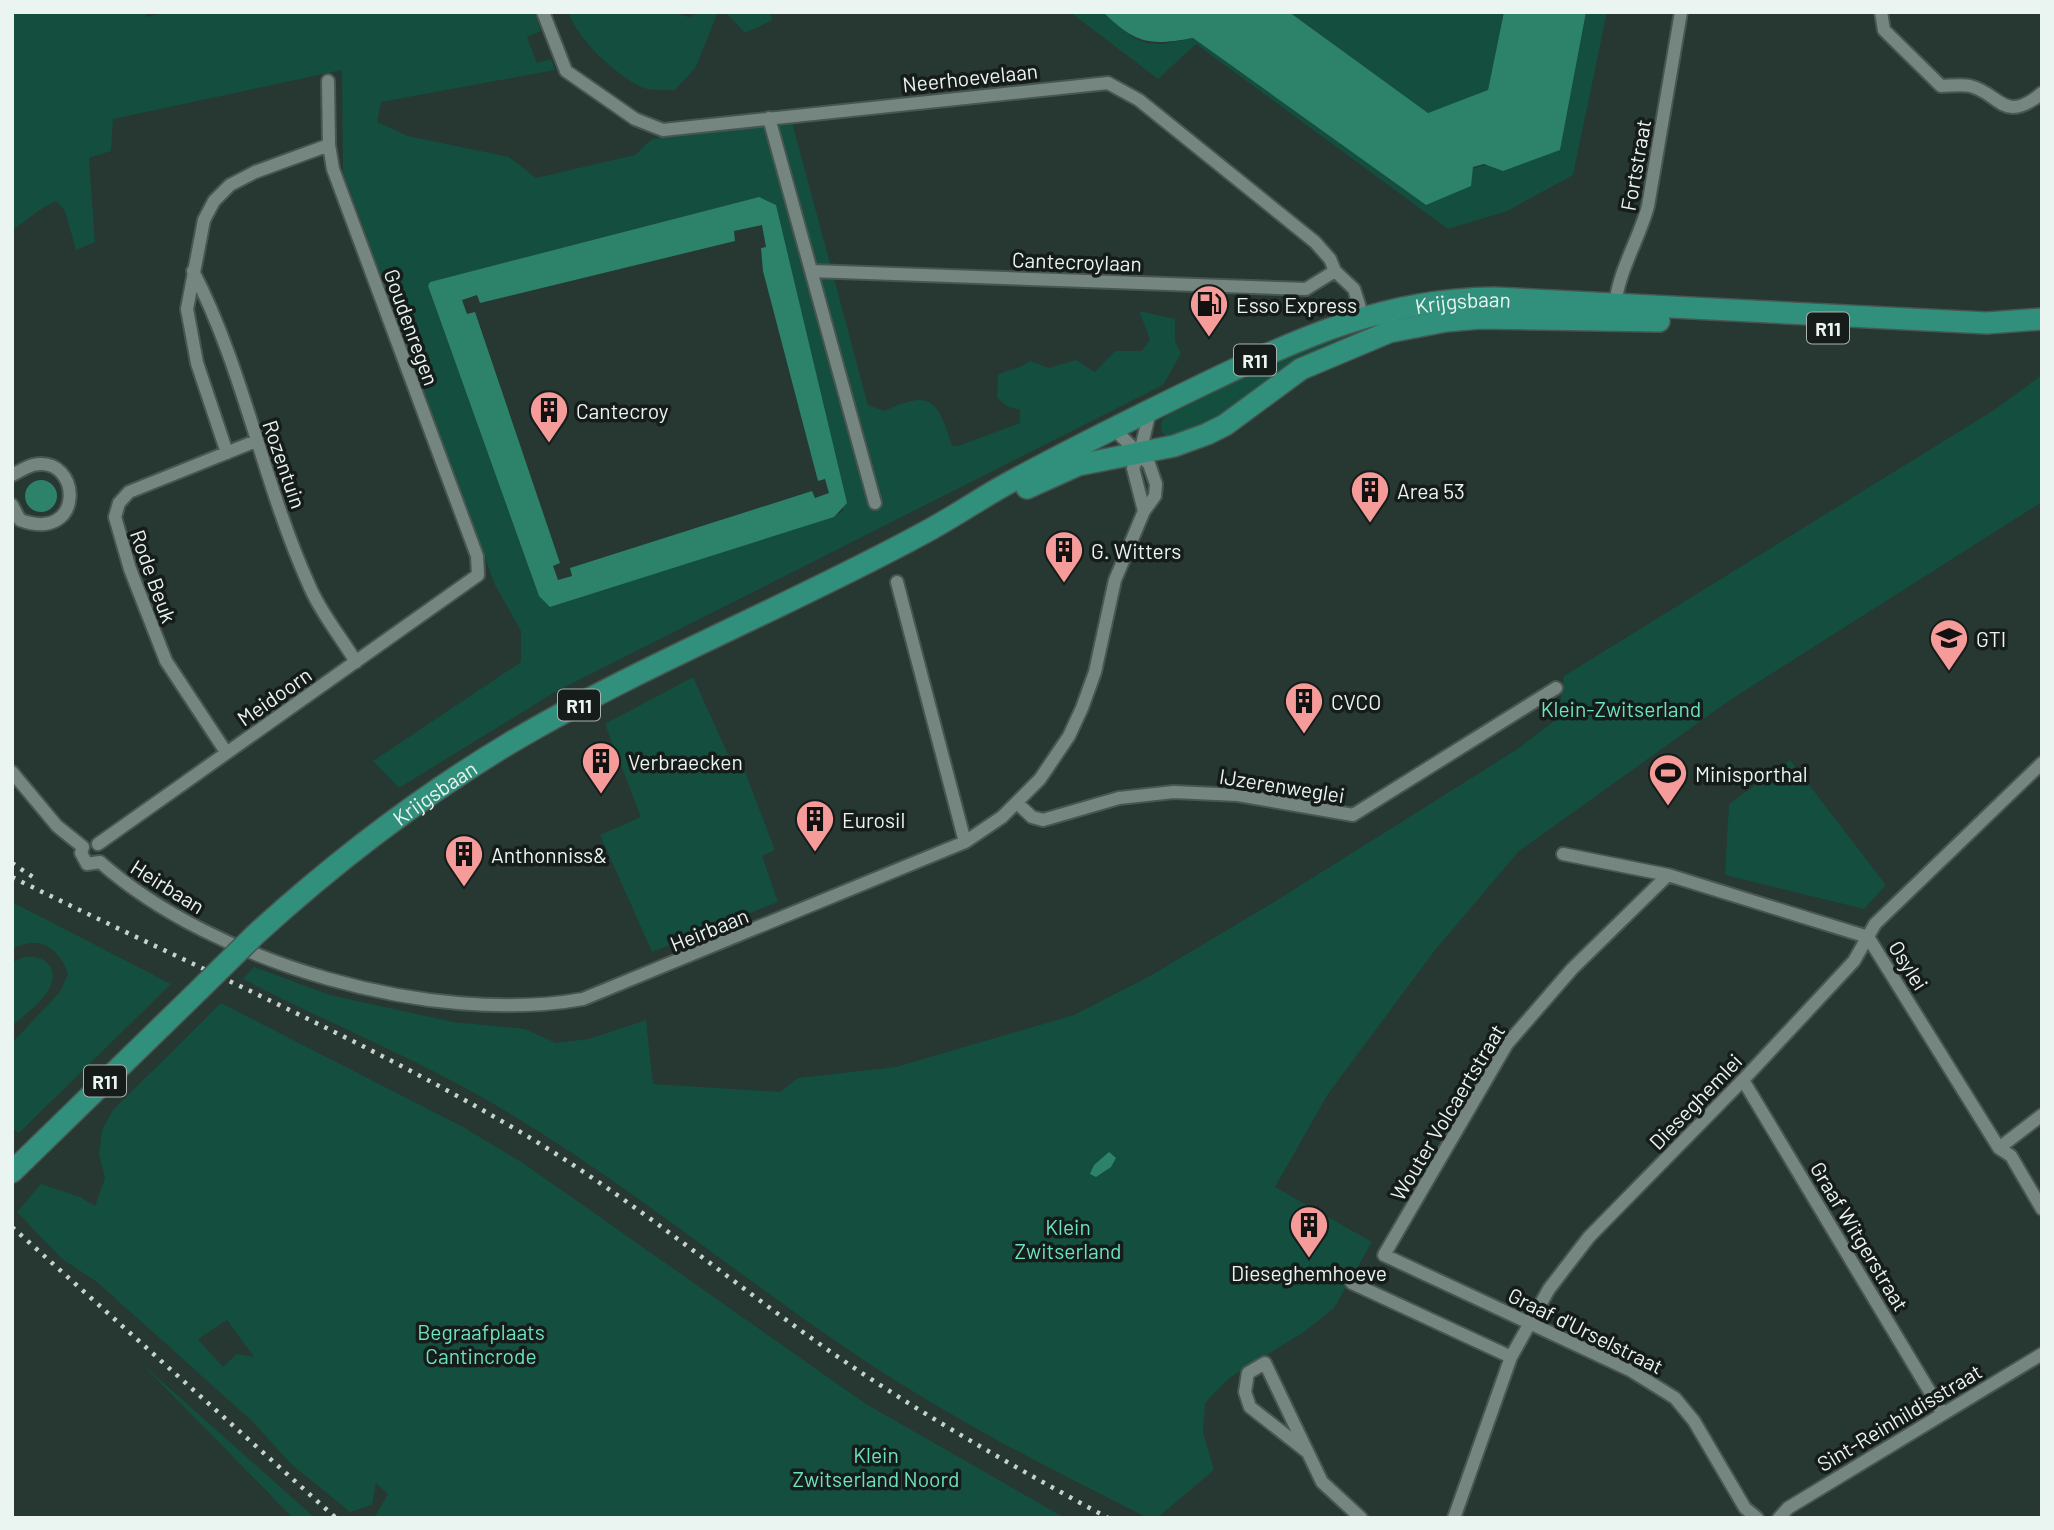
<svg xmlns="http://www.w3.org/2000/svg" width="2054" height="1530" font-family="Barlow,sans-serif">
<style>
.green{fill:#144e3e;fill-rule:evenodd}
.water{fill:#2d826a;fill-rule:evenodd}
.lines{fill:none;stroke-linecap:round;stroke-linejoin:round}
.street-casing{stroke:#485651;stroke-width:16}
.primary-casing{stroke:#485651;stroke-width:24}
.street{stroke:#758680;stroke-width:12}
.primary{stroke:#31907b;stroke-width:21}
.rail{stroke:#c7d2ce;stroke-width:4.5;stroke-dasharray:3.5 7;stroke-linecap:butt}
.primary-bridge-casing{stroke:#485651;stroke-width:24;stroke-linecap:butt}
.primary-bridge{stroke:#31907b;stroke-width:21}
.labels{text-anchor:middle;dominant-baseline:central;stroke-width:7;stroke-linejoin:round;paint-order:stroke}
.shield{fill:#151c1a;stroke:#aab3b0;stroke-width:2}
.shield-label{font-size:19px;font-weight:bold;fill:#eaf4f0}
.street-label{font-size:21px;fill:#eaf4f0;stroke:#151c1a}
.poi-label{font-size:21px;fill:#eaf4f0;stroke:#151c1a;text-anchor:start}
.park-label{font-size:21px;fill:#6ce3bf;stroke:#151c1a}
</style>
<rect width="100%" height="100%" fill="#273731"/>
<path class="green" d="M12 12H147L145 17 167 12H534L541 31 527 37 537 63 551 59 555 70 381 102 377 122 408 136 509 157 536 178 635 155 652 139 792 122 868 405 884 411C930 390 937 398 952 445L958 446 1020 423V410L1008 407 997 398 998 375C1009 369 1020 369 1030 361L1049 368 1076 360 1095 372 1115 351H1142L1150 339 1139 311 1175 319V341L1181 354 1163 385 555 692 399 788 373 761 521 662V631L495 585 343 172 342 70 113 119 111 151 89 158 95 242 76 250 65 211 56 201C38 209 28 220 12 230ZM759 197 843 511 833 517 550 607 539 596 428 286 430 282Z
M568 12H669L689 17 700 12H718L696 67 675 90C665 90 650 91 641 87 614 73 579 41 568 12Z
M725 12H769L773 20 745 33Z
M1070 12H1103L1132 37 1146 43 1163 44 1193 38 1426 205 1473 168 1560 150 1586 12H1607L1573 175 1507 211 1448 229 1196 44 1158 79Z
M1289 12H1504L1488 91 1428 113Z
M1450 310 1377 325 1323 347 1280 374 1222 422 1167 438 1161 431 1162 420 1168 415 1247 376 1376 320Z
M2042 375V502L1730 700 1519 851 1435 950 1328 1094 1275 1187 1372 1242 1334 1308 1304 1332 1229 1378 1205 1403 1203 1432 1214 1470 1157 1518H1148C1051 1470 956 1421 865 1361 743 1280 630 1185 504 1110 421 1060 329 1024 243 979L254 967 330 995 453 1022 525 1029 556 1043 589 1039 646 1020 653 1084 780 1092 798 1078 896 1067 1074 1015 1150 976 1274 902 1516 750 1558 718 1564 676 1994 410Z
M693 677 731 761 740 759 775 850 762 856 778 902 652 952 600 835 641 817 605 724Z
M1790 760 1886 885 1864 909 1725 875 1729 804Z
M12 902 171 984 19 1133 12 1129V1043L60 992 68 974C59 947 39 935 12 949Z
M24 957C33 956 43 957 49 965 65 987 26 1013 12 1026V962Z
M221 1003 463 1127 523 1163 866 1404 1065 1518H374L388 1494 376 1483 372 1505 350 1512 291 1464 253 1422 97 1282 62 1259 17 1212 41 1184 80 1197 95 1206 105 1178 99 1154 102 1130 113 1110ZM227 1320 254 1357 237 1354 223 1367 198 1339Z
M140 1362 315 1518H293Z"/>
<path class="water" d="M1103 12H1289L1428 113 1488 90 1504 12H1586L1560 150 1503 171 1484 164 1473 167 1471 186 1426 205 1193 38C1149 46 1136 44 1103 12Z
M759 197 776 205 847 503 834 517 550 607 539 596 428 286 430 282ZM762 225 766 247 761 248 763 271 818 481 825 479 829 493 815 498 812 491 570 568 572 576 558 580 553 566 560 563 475 312 467 314 462 300 477 295 480 303 735 241 734 231Z
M25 496a16 16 0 1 1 32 0a16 16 0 1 1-32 0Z
M1109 1152 1116 1158 1111 1167 1096 1177 1090 1174 1094 1165Z"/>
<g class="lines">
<g class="street-casing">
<path id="street" d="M543 12 566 71 635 119 663 130 1108 83 1139 100 1315 242 1330 259 1335 271 1354 289 1363 317
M1881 12 1884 30 1941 86C1950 86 1961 84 1970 86 2000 93 2003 125 2042 93
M769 118 875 503
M193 271C244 370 263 483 309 585 320 612 341 637 356 662
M812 271 1306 289 1335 271
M1615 308C1617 273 1639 240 1648 206L1681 12
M227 453 197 363 187 309 204 220 214 201 230 185 255 172 329 145
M12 475C18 472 26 467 33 465 82 454 86 544 20 520L12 505
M1144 511 1133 468 1140 453 1150 411
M897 582 965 842
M226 752 166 661 130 569 115 517 119 503 129 492 256 441
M12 772 57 826 83 847
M1017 803 1032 817 1043 820 1119 798 1174 792 1238 795 1353 815 1556 688
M98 844 478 575 477 556 333 169 329 145 328 81
M83 847 81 853 87 864 100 862
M1563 854 1668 875 1868 937 1999 1148 2011 1156 2042 1209
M100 862C215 964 433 1026 583 999L965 842 1002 817 1040 779 1069 736 1082 708 1095 672 1115 580 1144 511 1155 496 1156 484 1149 464 1114 429
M1668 875 1572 969 1507 1044 1384 1255 1630 1370 1675 1398 1694 1421 1745 1508 1757 1518
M1743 1080 1942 1412
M1999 1148 2042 1115
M1352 1283 1511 1357
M1306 1451 1250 1407 1245 1392 1248 1373 1265 1363 1322 1482 1361 1518
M1454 1518 1511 1357 1549 1289 1589 1237 1743 1080 1854 961 1875 924 2042 763
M1779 1518 1788 1508 2042 1354"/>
</g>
<g class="primary-casing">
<g id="primary">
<path d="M1027 488 1078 465 1174 446 1207 434 1225 425 1301 369 1389 332 1446 321 1480 318 1659 321"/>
<path id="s1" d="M256 934C335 862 418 798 510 743 645 663 793 605 931 529 960 513 987 494 1016 479 1079 445 1142 414 1206 383 1302 337 1385 299 1494 298L1987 323 2042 319"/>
<path d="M12 1172 199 990"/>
</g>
</g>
<use href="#street" class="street"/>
<use href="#primary" class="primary"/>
<path class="rail" d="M12 863 36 879
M12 877C185 963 366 1039 532 1139 641 1205 739 1289 844 1361 929 1419 1018 1469 1108 1518
M12 1227 336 1518"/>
<g class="primary-bridge-casing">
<path id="primary-bridge" d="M199 990 256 934"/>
</g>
<use href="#primary-bridge" class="primary-bridge"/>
</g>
<defs>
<g id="fuel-pin" transform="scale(2.0125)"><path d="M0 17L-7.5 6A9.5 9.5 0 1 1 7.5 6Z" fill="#f59b99" stroke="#151c1a"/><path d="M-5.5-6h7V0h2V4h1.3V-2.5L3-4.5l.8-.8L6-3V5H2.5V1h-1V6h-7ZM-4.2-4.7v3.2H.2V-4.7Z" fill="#111"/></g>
<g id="building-pin" transform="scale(2.0125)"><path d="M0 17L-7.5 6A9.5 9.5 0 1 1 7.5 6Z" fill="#f59b99" stroke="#151c1a"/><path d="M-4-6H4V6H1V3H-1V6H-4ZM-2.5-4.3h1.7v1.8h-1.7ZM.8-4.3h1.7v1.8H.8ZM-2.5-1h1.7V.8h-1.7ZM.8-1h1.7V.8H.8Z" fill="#111"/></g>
<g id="school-pin" transform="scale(2.0125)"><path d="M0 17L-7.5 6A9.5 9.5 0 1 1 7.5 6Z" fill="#f59b99" stroke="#151c1a"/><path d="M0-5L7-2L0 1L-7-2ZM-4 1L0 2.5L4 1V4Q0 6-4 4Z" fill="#111"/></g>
<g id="stadium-pin" transform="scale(2.0125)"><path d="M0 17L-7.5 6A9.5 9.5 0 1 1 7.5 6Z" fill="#f59b99" stroke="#151c1a"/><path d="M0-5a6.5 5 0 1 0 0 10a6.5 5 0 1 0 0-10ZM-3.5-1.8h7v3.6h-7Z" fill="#111"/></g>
</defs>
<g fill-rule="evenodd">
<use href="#fuel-pin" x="1209" y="304"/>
<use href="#building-pin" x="549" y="410"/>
<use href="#building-pin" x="1370" y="490"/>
<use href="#building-pin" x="1064" y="550"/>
<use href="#school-pin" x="1949" y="638"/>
<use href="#building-pin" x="1304" y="701"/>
<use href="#building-pin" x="601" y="761"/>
<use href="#stadium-pin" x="1668" y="773"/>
<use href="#building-pin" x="815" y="819"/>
<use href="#building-pin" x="464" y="854"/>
<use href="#building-pin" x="1309" y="1225"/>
</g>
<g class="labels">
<g class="shield">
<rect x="1807" y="312.5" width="42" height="31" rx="5"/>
<rect x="1234" y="344.5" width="42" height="31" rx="5"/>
<rect x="558" y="689.5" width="42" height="31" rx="5"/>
<rect x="84" y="1065.5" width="42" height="31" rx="5"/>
</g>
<g class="shield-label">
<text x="1828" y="328">R11</text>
<text x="1255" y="360">R11</text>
<text x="579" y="705">R11</text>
<text x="105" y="1081">R11</text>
</g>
<g class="street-label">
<text transform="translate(970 77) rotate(-6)">Neerhoevelaan</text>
<text transform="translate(1635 165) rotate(-80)">Fortstraat</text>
<text transform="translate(1077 261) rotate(2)">Cantecroylaan</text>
<text stroke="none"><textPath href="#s1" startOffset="1374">Krijgsbaan</textPath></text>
<text transform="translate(412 327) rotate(70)">Goudenregen</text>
<text transform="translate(285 464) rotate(71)">Rozentuin</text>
<text transform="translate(154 576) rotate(70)">Rode Beuk</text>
<text transform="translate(274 696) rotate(-35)">Meidoorn</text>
<text transform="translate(1282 785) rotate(9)">IJzerenweglei</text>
<text stroke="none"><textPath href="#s1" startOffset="228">Krijgsbaan</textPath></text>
<text transform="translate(168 886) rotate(32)">Heirbaan</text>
<text transform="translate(709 929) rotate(-22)">Heirbaan</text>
<text transform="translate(1909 965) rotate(58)">Osylei</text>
<text transform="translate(1695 1101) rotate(-46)">Dieseghemlei</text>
<text transform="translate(1447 1112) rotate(-59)">Wouter Volcaertstraat</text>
<text transform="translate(1860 1236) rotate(59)">Graaf Witgerstraat</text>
<text transform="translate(1586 1330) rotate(26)">Graaf d'Urselstraat</text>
<text transform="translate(1899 1417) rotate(-31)">Sint-Reinhildisstraat</text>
</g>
<g class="poi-label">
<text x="1236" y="304">Esso Express</text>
<text x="576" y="410">Cantecroy</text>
<text x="1397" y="490">Area 53</text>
<text x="1091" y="550">G. Witters</text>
<text x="1976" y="638">GTI</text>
<text x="1331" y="701">CVCO</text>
<text x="628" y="761">Verbraecken</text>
<text x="1695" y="773">Minisporthal</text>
<text x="842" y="819">Eurosil</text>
<text x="491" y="854">Anthonniss&amp;</text>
<text x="1309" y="1272" text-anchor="middle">Dieseghemhoeve</text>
</g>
<g class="park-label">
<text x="1621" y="708">Klein-Zwitserland</text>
<text x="1068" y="1226">Klein<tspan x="1068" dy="24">Zwitserland</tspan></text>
<text x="481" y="1331">Begraafplaats<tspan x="481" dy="24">Cantincrode</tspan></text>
<text x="876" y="1454">Klein<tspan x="876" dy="24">Zwitserland Noord</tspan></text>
</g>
</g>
<rect width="2054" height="1530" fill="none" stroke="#eaf4f0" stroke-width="28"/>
</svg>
